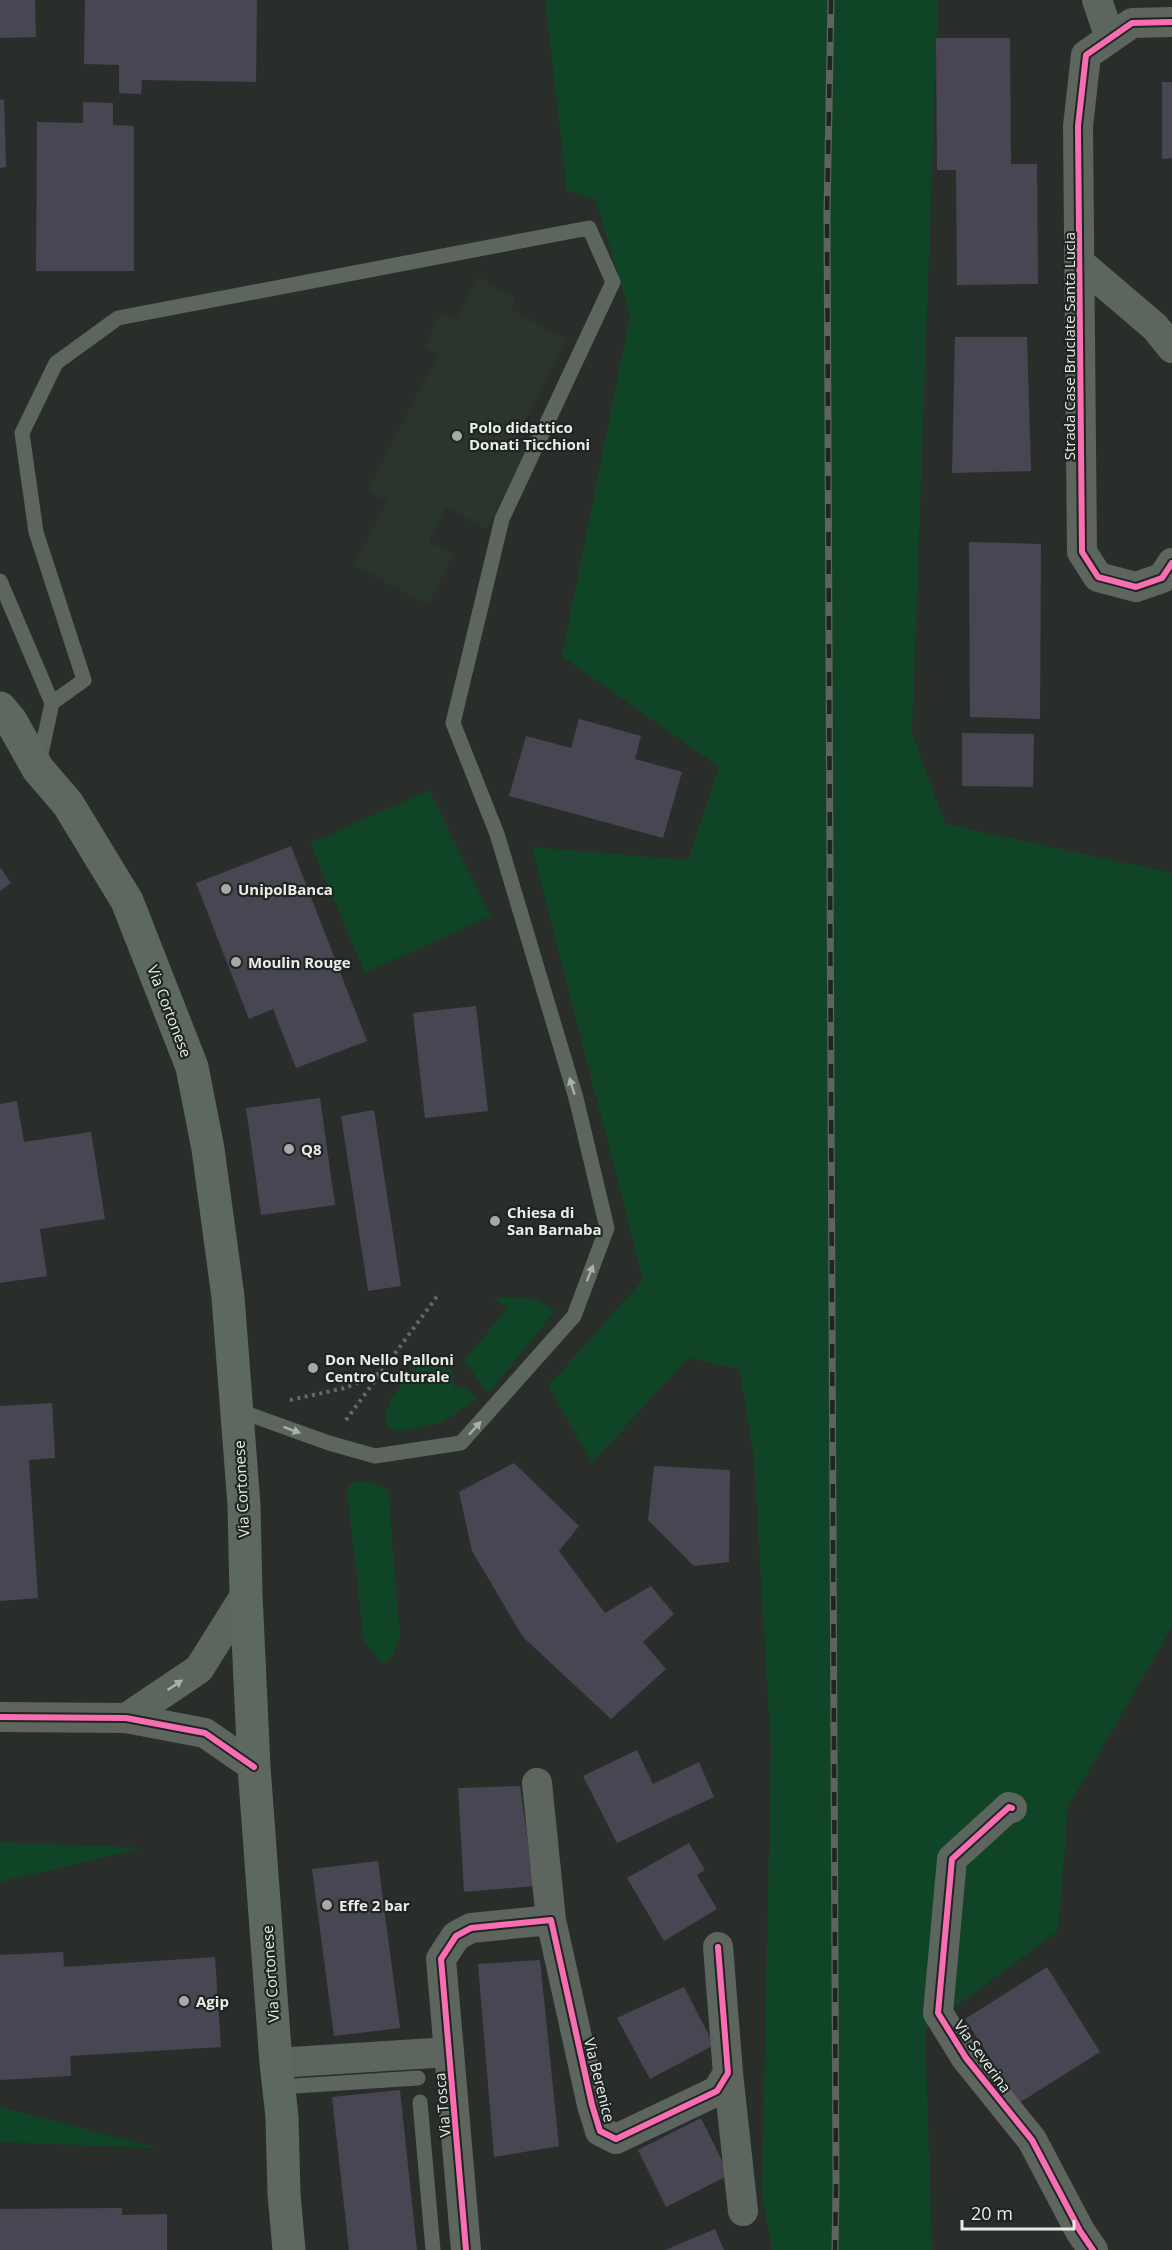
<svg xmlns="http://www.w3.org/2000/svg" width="1172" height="2250" font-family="'Open Sans',sans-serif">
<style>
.built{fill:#2a352d}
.green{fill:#0f4526}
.building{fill:#494653}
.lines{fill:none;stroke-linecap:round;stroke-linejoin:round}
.path{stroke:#636b66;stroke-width:4;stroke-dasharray:3 4.5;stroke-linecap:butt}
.service{stroke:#5c655e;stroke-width:15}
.minor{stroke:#5c655e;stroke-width:30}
.secondary{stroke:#5d6861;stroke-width:33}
.rail-casing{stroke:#5d645f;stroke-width:7}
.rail{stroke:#1f2520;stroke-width:4.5;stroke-dasharray:14;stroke-linecap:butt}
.cycleway-casing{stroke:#1f2520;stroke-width:10}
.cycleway{stroke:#f96db3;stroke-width:6}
.oneway{fill:#aab0ab}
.poi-dot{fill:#a6aaa7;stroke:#1f2520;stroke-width:2}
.labels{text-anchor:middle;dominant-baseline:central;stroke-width:4.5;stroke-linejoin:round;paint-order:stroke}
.street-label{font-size:15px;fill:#e9edea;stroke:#1f2520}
.poi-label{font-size:15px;font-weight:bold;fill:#e9edea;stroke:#1f2520;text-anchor:start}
</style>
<rect width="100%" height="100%" fill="#2a2e2b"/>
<path class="built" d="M477 277 516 297 511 310 566 338 514 443 527 450 487 529 446 508 429 541 454 554 428 604 354 566 387 501 368 491 438 354 425 347 442 312 456 319Z"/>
<path class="green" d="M545 0H938L912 733 945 824 1172 873V1627L1068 1807 1058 1931 925 2029 932 2250H772L762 2194 771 1750 754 1459 740 1369 688 1358 592 1463 548 1386 643 1280 532 847 688 860 719 767 562 656 630 315 596 201 567 190Z
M429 790 491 916 365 973 310 843Z
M494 1297 538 1299 555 1311 488 1394 464 1360 507 1309Z
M449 1357 455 1389 465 1385 476 1399 443 1422 398 1432 388 1426 385 1417 391 1399 413 1369 430 1361Z
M354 1481 371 1482 388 1490 400 1637 390 1660 381 1662 364 1641 347 1488Z
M0 1842 143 1848 0 1882Z
M0 2107 158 2148 0 2142Z"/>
<path class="building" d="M0 0H35L36 37 0 38Z
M85 0H257L256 82 142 80 141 94 119 93V65L84 64Z
M936 38H1010L1011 164H1037L1038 284 957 285 956 170H937Z
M1162 82H1172V158L1162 159Z
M4 99 6 167 0 168V100Z
M83 102 113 103V125L134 126V271H36L37 122 83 123Z
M955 337H1027L1031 471 952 473Z
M969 542 1041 544 1040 719 970 717Z
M579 719 641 736 635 759 682 772 663 838 509 796 526 736 571 748Z
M962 733 1034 734 1033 787 962 786Z
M291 846 367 1041 296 1068 273 1009 249 1019 196 883Z
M0 867 11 883 0 891Z
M476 1006 488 1111 425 1118 413 1013Z
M320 1098 335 1205 261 1215 246 1108Z
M17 1101 24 1142 91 1132 105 1219 40 1229 47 1276 0 1283V1104Z
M374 1110 401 1286 368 1291 341 1116Z
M52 1403 55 1458 29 1460 38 1598 0 1601V1406Z
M514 1463 579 1526 559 1551 605 1613 651 1586 674 1614 643 1642 666 1669 611 1719 523 1637 472 1551 459 1492Z
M654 1466 730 1470 729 1562 694 1566 648 1520Z
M637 1750 653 1784 699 1762 714 1797 617 1843 583 1776Z
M520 1786 534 1886 464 1892 458 1788Z
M689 1843 705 1870 697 1875 717 1909 664 1941 627 1878Z
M378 1861 400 2028 334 2036 312 1869Z
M63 1952 64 1967 215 1957 221 2047 70 2056 71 2076 0 2080V1955Z
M540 1960 559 2146 494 2157 478 1964Z
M1047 1967 1100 2052 1019 2103 965 2019Z
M684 1987 714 2045 650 2079 617 2018Z
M400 2090 417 2250H349L332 2097Z
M701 2118 729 2175 666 2207 638 2150Z
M122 2208V2215L167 2214V2250H0V2209Z
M715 2229 724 2250H665Z"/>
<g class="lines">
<path class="path" d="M290 1400 345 1388 380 1373
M346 1420 438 1295"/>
<path class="service" d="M0 581 52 703
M39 763 52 703 84 680 36 532 22 433 56 363 118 318 589 228 613 282 502 519 453 723 497 834 576 1098 607 1228 574 1316 461 1443 375 1456 329 1443 237 1410
M279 2087 418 2078
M420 2102 433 2250"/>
<path class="minor" d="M1097 0 1110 38
M1172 22 1132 23 1086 55 1078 126 1082 552 1098 577 1136 587 1162 578 1172 563
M1080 263 1155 327 1172 348
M0 1717 126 1718 205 1733 254 1767
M126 1718 199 1669 246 1594
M537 1783 551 1920
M1012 1808 1009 1807 952 1859 938 2013 966 2058 1032 2140 1080 2231 1093 2250
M276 2063 449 2052
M728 2073 743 2211
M466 2250 441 1959 456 1936 471 1928 551 1920 592 2105 600 2131 616 2139 717 2091 728 2073 718 1947"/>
<path class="secondary" d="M0 708 11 721 38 769 68 804 127 901 192 1067 208 1149 228 1297 244 1505 246 1594 254 1767 276 2063 282 2117 284 2194 289 2250"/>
<g class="rail-casing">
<path id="rail" d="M831 0 827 213 836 2188 835 2250"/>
</g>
<use href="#rail" class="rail"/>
<g class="cycleway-casing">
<path id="cycleway" d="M1172 22 1132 23 1086 55 1078 126 1082 552 1098 577 1136 587 1162 578 1172 563
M0 1717 126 1718 205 1733 254 1767
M1012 1808 1009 1807 952 1859 938 2013 966 2058 1032 2140 1080 2231 1093 2250
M466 2250 441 1959 456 1936 471 1928 551 1920 592 2105 600 2131 616 2139 717 2091 728 2073 718 1947"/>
</g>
<use href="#cycleway" class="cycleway"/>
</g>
<defs><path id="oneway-solid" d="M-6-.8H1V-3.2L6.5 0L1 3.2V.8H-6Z" transform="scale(1.5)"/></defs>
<g class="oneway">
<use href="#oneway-solid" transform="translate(572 1086) rotate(-107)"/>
<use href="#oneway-solid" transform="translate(590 1273) rotate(-69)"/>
<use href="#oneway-solid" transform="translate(475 1428) rotate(-48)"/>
<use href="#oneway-solid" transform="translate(292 1430) rotate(20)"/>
<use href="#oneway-solid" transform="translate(175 1685) rotate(-34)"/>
</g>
<g class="poi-dot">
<circle cx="457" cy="436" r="6"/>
<circle cx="226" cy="889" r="6"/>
<circle cx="236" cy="962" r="6"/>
<circle cx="289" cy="1149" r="6"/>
<circle cx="495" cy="1221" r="6"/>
<circle cx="313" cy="1368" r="6"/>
<circle cx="327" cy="1905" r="6"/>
<circle cx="184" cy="2001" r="6"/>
</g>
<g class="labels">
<g class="street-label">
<text transform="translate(1069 346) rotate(-90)">Strada Case Bruciate Santa Lucia</text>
<text transform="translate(170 1011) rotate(69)">Via Cortonese</text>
<text transform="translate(241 1489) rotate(-93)">Via Cortonese</text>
<text transform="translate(270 1974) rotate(-94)">Via Cortonese</text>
<text transform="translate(983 2056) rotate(54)">Via Severina</text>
<text transform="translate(600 2080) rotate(76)">Via Berenice</text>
<text transform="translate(442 2105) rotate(-95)">Via Tosca</text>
</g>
<g class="poi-label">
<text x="469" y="427">Polo didattico<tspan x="469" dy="17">Donati Ticchioni</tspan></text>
<text x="238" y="889">UnipolBanca</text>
<text x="248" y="962">Moulin Rouge</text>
<text x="301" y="1149">Q8</text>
<text x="507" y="1212">Chiesa di<tspan x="507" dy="17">San Barnaba</tspan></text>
<text x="325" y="1359">Don Nello Palloni<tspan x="325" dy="17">Centro Culturale</tspan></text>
<text x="339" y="1905">Effe 2 bar</text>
<text x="196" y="2001">Agip</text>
</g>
</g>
<path d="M962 2220v9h112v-9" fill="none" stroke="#e9edea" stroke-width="3"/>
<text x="971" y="2220" font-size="18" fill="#e9edea" stroke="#1f2520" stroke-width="4.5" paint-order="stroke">20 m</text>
</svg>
